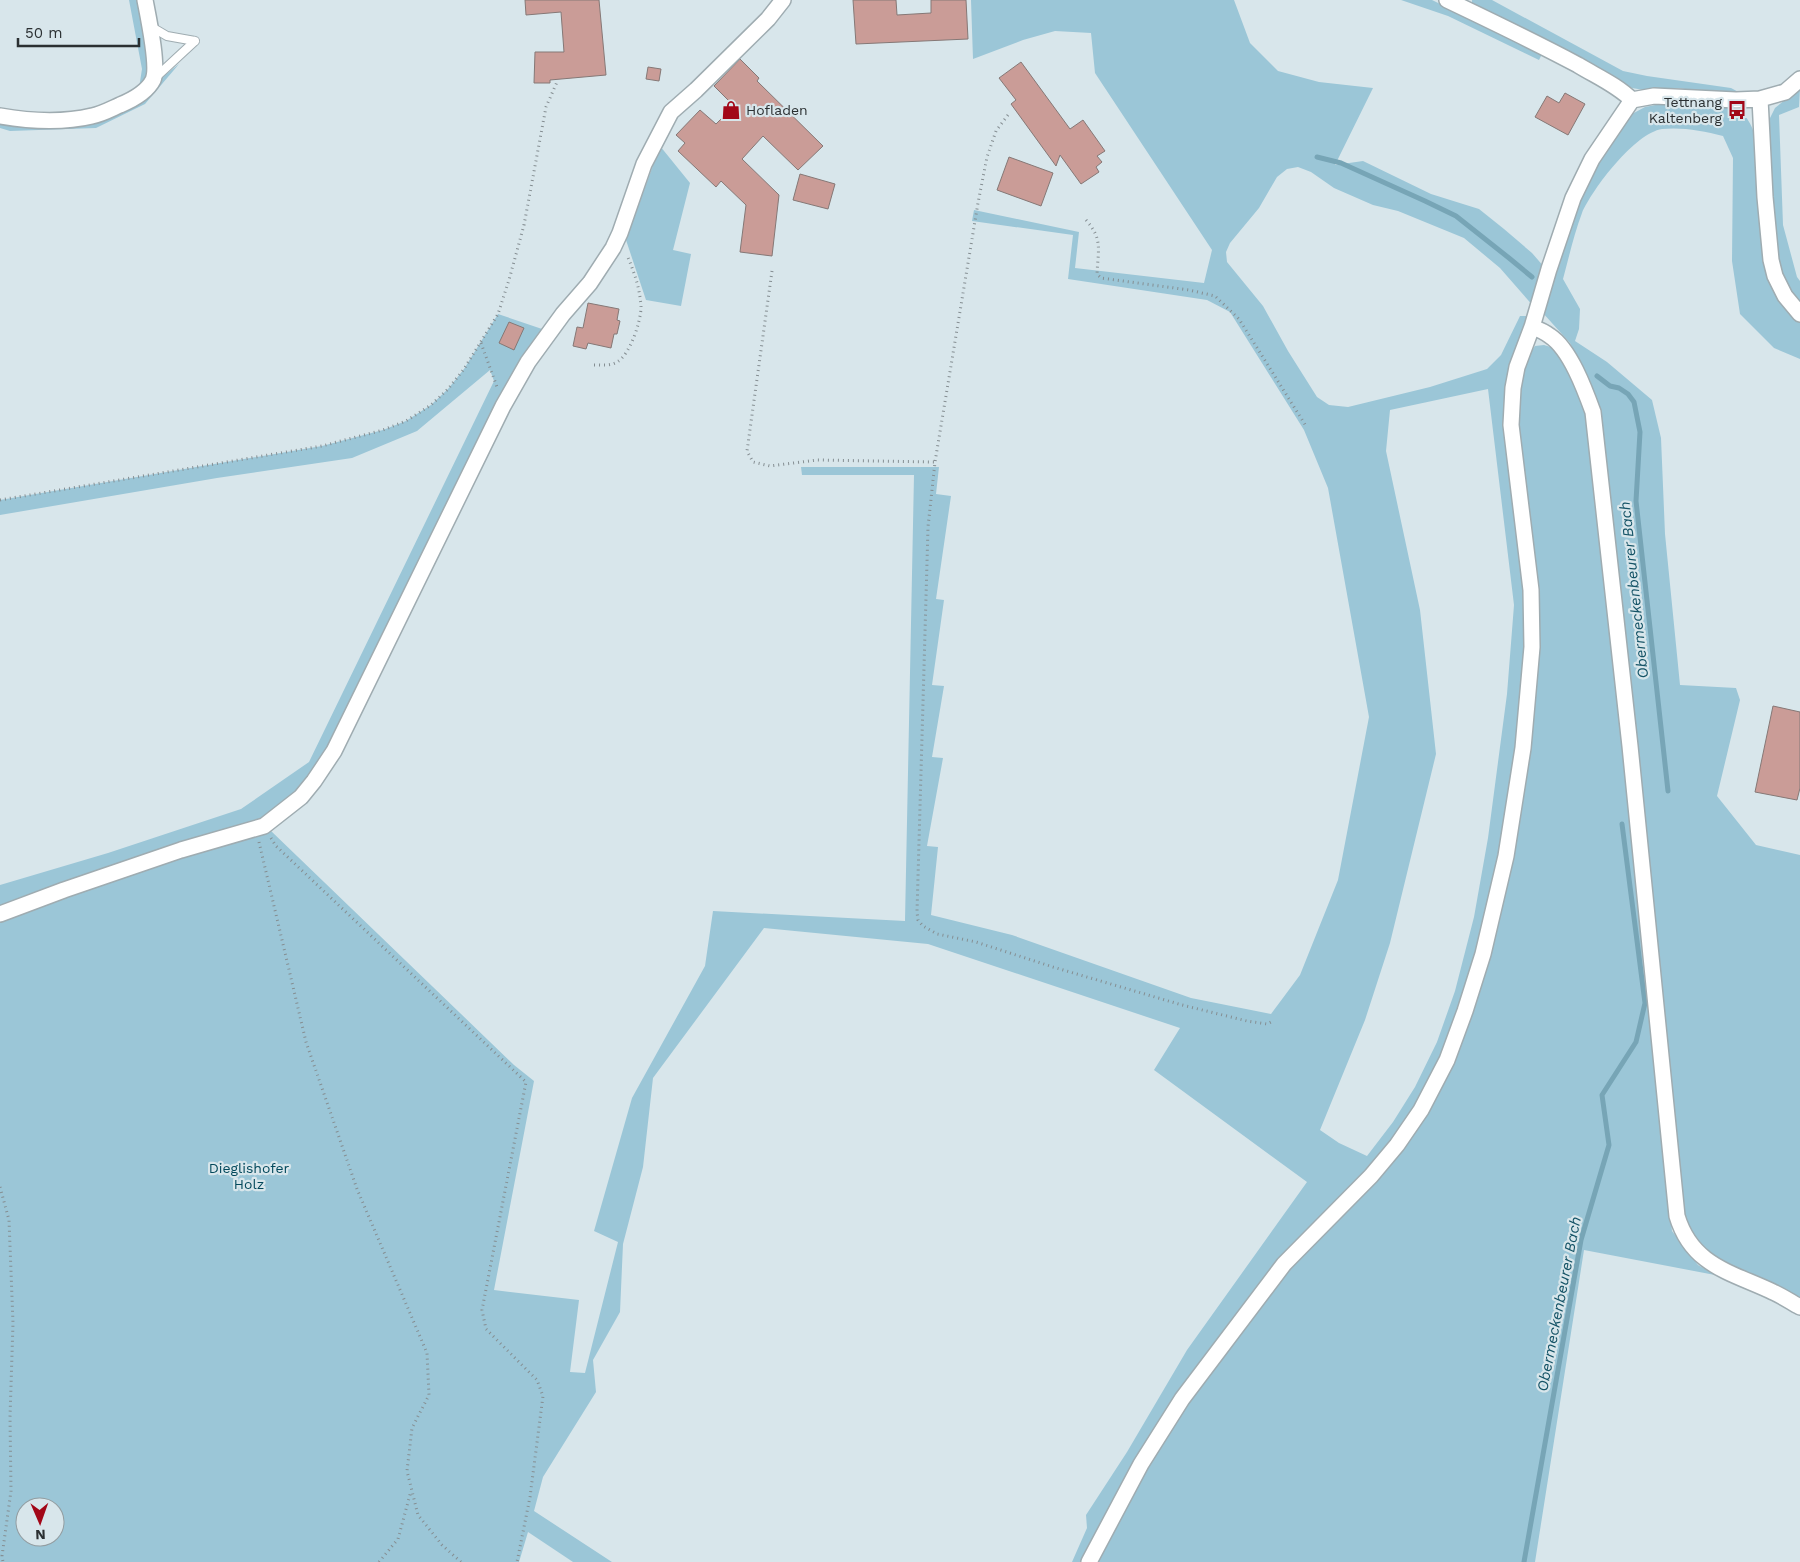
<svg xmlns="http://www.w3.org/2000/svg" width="1800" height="1562" font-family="'Work Sans',sans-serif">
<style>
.green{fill:#9bc6d7;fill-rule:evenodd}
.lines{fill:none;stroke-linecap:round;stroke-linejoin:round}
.stream{stroke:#77a5b6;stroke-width:5}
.building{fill:#ca9c97;stroke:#857876}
.service-casing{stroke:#9facb1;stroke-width:10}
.minor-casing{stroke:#9facb1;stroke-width:18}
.path{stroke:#858e92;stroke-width:3;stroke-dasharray:1 4;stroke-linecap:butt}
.service{stroke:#fff;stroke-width:8}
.minor{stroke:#fff;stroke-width:15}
.labels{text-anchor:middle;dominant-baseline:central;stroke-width:4.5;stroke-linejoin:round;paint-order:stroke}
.poi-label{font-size:14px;fill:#2b3032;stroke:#d8e6eb;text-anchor:end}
.park-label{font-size:14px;fill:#02485b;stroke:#d8e6eb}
.water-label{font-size:15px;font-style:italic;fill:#145366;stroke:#d8e6eb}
</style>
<rect width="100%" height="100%" fill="#d8e6eb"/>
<path class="green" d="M129 0H140L152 60 147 79 139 88 142 69Z
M971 0H1234L1250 43 1278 71 1319 82 1373 88 1335 165 1363 161 1431 194 1479 209 1504 229 1532 253 1545 268 1534 307 1500 268 1464 238 1398 211 1373 205 1334 188 1311 172 1298 167 1287 169 1277 177 1259 208 1230 243 1226 252 1227 262 1263 306 1288 351 1317 397 1329 405 1348 407 1430 387 1487 369 1501 355 1520 316H1527C1517 350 1502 385 1504 421L1525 584 1526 635 1522 696 1509 810 1476 961 1436 1074 1395 1141 1247 1308 1082 1562H1072L1087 1528 1086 1515 1127 1452 1187 1350 1307 1182 1154 1070 1180 1028 928 944 764 928 653 1078 643 1167 623 1244 620 1312 593 1360 596 1392 543 1477 534 1511 612 1562H573L528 1532 519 1562H0V918L184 854 255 837 270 830 514 1065 534 1081 494 1290 579 1300 570 1372 585 1373 618 1242 594 1231 632 1098 705 966 713 911 905 921 914 475H802L801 467H939L936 494 951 496 936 599 944 600 932 685 944 686 932 757 943 758 927 846 938 847 931 915 1012 935 1191 998 1271 1014 1300 975 1338 880 1369 717 1328 488 1304 430 1230 312 1207 300 1068 279 1073 235 972 221 974 210 1079 232 1075 268 1204 283 1212 250 1095 73 1091 33 1055 31 1023 40 973 59ZM1488 389 1514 605 1507 694 1488 838 1474 917 1455 991 1437 1042 1415 1087 1393 1122 1367 1156 1339 1143 1320 1130 1365 1020 1390 943 1436 754 1420 610 1386 451 1390 410ZM25 1507H55V1537H25Z
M1401 0H1432L1542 54 1539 60 1448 16Z
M1472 0H1492L1623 71 1647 76 1731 88 1744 95 1675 88 1644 90 1632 88 1472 6Z
M179 64 145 104 96 128 10 131 0 128V120L91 122 160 79Z
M1800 88 1799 107 1779 115 1783 225 1797 277 1800 281V307L1783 281 1773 250 1766 135 1770 118 1775 108Z
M1666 103 1736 108C1749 117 1753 128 1757 142L1767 259 1800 320V359L1774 348 1740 314 1732 261 1733 158 1723 136C1703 131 1683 127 1662 129 1635 133 1593 188 1582 213 1574 234 1569 257 1563 279L1580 309 1579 329 1575 341 1607 362 1652 400 1661 438 1665 534 1680 685 1736 688 1740 700 1717 796 1756 845 1800 855V1300L1710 1258 1690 1230 1682 1213 1586 379 1570 343 1542 312 1578 203 1601 156 1632 114 1645 107Z
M660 146 690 183 673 250 691 254 681 306 646 300 626 240Z
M498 314 545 330 326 756 298 793 260 821 0 908V885L108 853 241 809 309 762 494 381 490 370 417 431 352 458 217 478 0 515V500L322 446 383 430 406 421 431 405 448 389 464 369Z
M1544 345 1554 348 1560 358 1580 395 1587 416 1601 531 1672 1231 1698 1265 1715 1275 1584 1250 1535 1562H1097L1162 1442 1193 1391 1306 1248 1407 1144 1450 1072 1467 1027 1496 928 1537 611 1516 434C1518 404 1517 371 1535 346Z"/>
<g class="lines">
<path class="stream" d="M1317 157 1341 163 1425 201 1456 216 1509 258 1532 277
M1597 376 1610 386 1619 388 1628 394 1634 402 1640 432 1636 501 1668 791
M1524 1562 1581 1240 1609 1145 1602 1095 1636 1042 1645 1003 1622 824"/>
</g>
<path class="building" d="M525 0H599L606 75 550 80V83H534L535 52H564L561 12 526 15Z
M853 0H896L897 15 931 13V0H966L968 39 856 44Z
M740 59 759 78 757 81 823 146 798 170 763 136 742 159 779 195 772 256 740 252 746 205 721 181 716 187 678 151 685 143 676 135 700 110 716 124 734 106 714 86Z
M1021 62 1070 129 1083 120 1105 151 1097 156 1102 162 1096 167 1099 172 1081 184 1060 155 1056 166 1011 104 1016 100 999 78Z
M648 67 661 69 659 81 646 79Z
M1565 93 1585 104 1568 135 1535 117 1547 96 1559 103Z
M1009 157 1053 173 1041 206 997 190Z
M800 174 835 184 828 209 793 200Z
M588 303 619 309 617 320 620 321 617 334H614L611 348 588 343 586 349 573 346 577 327 583 328Z
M509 322 524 328 514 350 499 343Z
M1773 706 1800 712V788L1797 800 1755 792Z"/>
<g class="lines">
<g class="service-casing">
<path id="service" d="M150 26 167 36 195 41
M155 78 195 41"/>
</g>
<g class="minor-casing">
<path id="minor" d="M1447 0C1491 21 1535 42 1578 65 1596 76 1617 85 1632 100
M1760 99 1765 197 1771 260 1775 276 1785 296 1800 314
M0 116C29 121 63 123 92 116 102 114 111 109 120 105 132 100 147 92 153 80 159 67 148 16 145 0
M1532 327C1538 329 1545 332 1550 336 1570 349 1585 390 1593 412L1630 746 1677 1216C1692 1266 1731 1272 1773 1292 1782 1296 1791 1302 1800 1307
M0 914 64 890 181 850 264 826 301 797 314 781 334 751 503 406 528 362 563 314 590 283 613 248 620 233 644 164 671 112 696 90 768 19 783 0
M1089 1562 1141 1464 1182 1399 1284 1264 1371 1176 1397 1145 1421 1110 1447 1060 1465 1011 1483 954 1506 856 1523 748 1532 647 1531 590 1511 425 1513 388 1517 367 1532 327 1549 269 1573 198 1592 159 1632 100 1654 96 1736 100 1760 99 1785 92 1800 79"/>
</g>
<path class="path" d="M1008 115 996 131 987 157 978 203 935 462 928 527 917 912 918 920 923 926 937 934 976 942 1053 967 1182 1005 1247 1021 1267 1024 1271 1022
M1086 220C1103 239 1098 250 1097 274L1101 278 1189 290 1215 296 1239 319 1306 426
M772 271 747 451 753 462 770 466 817 460 935 462
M481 343 497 387
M594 365C602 365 610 366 617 362 630 355 641 321 641 307 640 288 634 272 627 255
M0 500 322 446 383 430 406 421 431 405 448 389 464 369 498 314 509 280 524 225 546 107 557 82
M271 838 276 846 526 1082 482 1310 486 1329 537 1380 543 1396 530 1497 517 1562
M259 842 306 1042 357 1189 427 1353 429 1395 412 1428 407 1471 418 1515 442 1545 461 1562
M0 1187 9 1220 13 1323 10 1417 11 1491 2 1556 3 1562
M379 1562 398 1539 411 1491"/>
<use href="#service" class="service"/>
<use href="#minor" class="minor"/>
</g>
<defs>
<g id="shop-bare" transform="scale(1.5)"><path d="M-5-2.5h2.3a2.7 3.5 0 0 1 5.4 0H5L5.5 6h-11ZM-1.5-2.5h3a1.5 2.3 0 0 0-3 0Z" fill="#a20718" stroke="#d8e6eb" stroke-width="2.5" paint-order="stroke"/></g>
<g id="bus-bare" transform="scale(1.5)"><path d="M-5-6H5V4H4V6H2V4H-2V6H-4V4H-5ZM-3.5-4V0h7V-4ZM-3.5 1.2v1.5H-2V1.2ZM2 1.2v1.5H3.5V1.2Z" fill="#a20718" stroke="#d8e6eb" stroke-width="2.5" paint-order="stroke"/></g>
</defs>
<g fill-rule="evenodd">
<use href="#shop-bare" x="731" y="110"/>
<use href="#bus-bare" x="1737" y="110"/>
</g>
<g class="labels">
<g class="poi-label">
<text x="1722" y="102">Tettnang<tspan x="1722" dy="16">Kaltenberg</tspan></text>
<text x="746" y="110" text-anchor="start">Hofladen</text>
</g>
<g class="park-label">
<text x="249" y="1168">Dieglishofer<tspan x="249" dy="16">Holz</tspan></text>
</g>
<g class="water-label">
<text transform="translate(1634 590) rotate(-96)">Obermeckenbeurer Bach</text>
<text transform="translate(1559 1304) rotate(-79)">Obermeckenbeurer Bach</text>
</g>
</g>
<g transform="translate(40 1522) rotate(178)"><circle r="24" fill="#d8e6eb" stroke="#939da1"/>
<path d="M0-4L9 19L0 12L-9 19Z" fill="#a20718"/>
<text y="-8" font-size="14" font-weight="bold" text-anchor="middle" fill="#2b3032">N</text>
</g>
<path d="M18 38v8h121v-8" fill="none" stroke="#2b3032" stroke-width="2.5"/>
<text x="25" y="38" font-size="15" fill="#2b3032" stroke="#d8e6eb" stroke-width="4" paint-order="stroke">50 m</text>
</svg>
